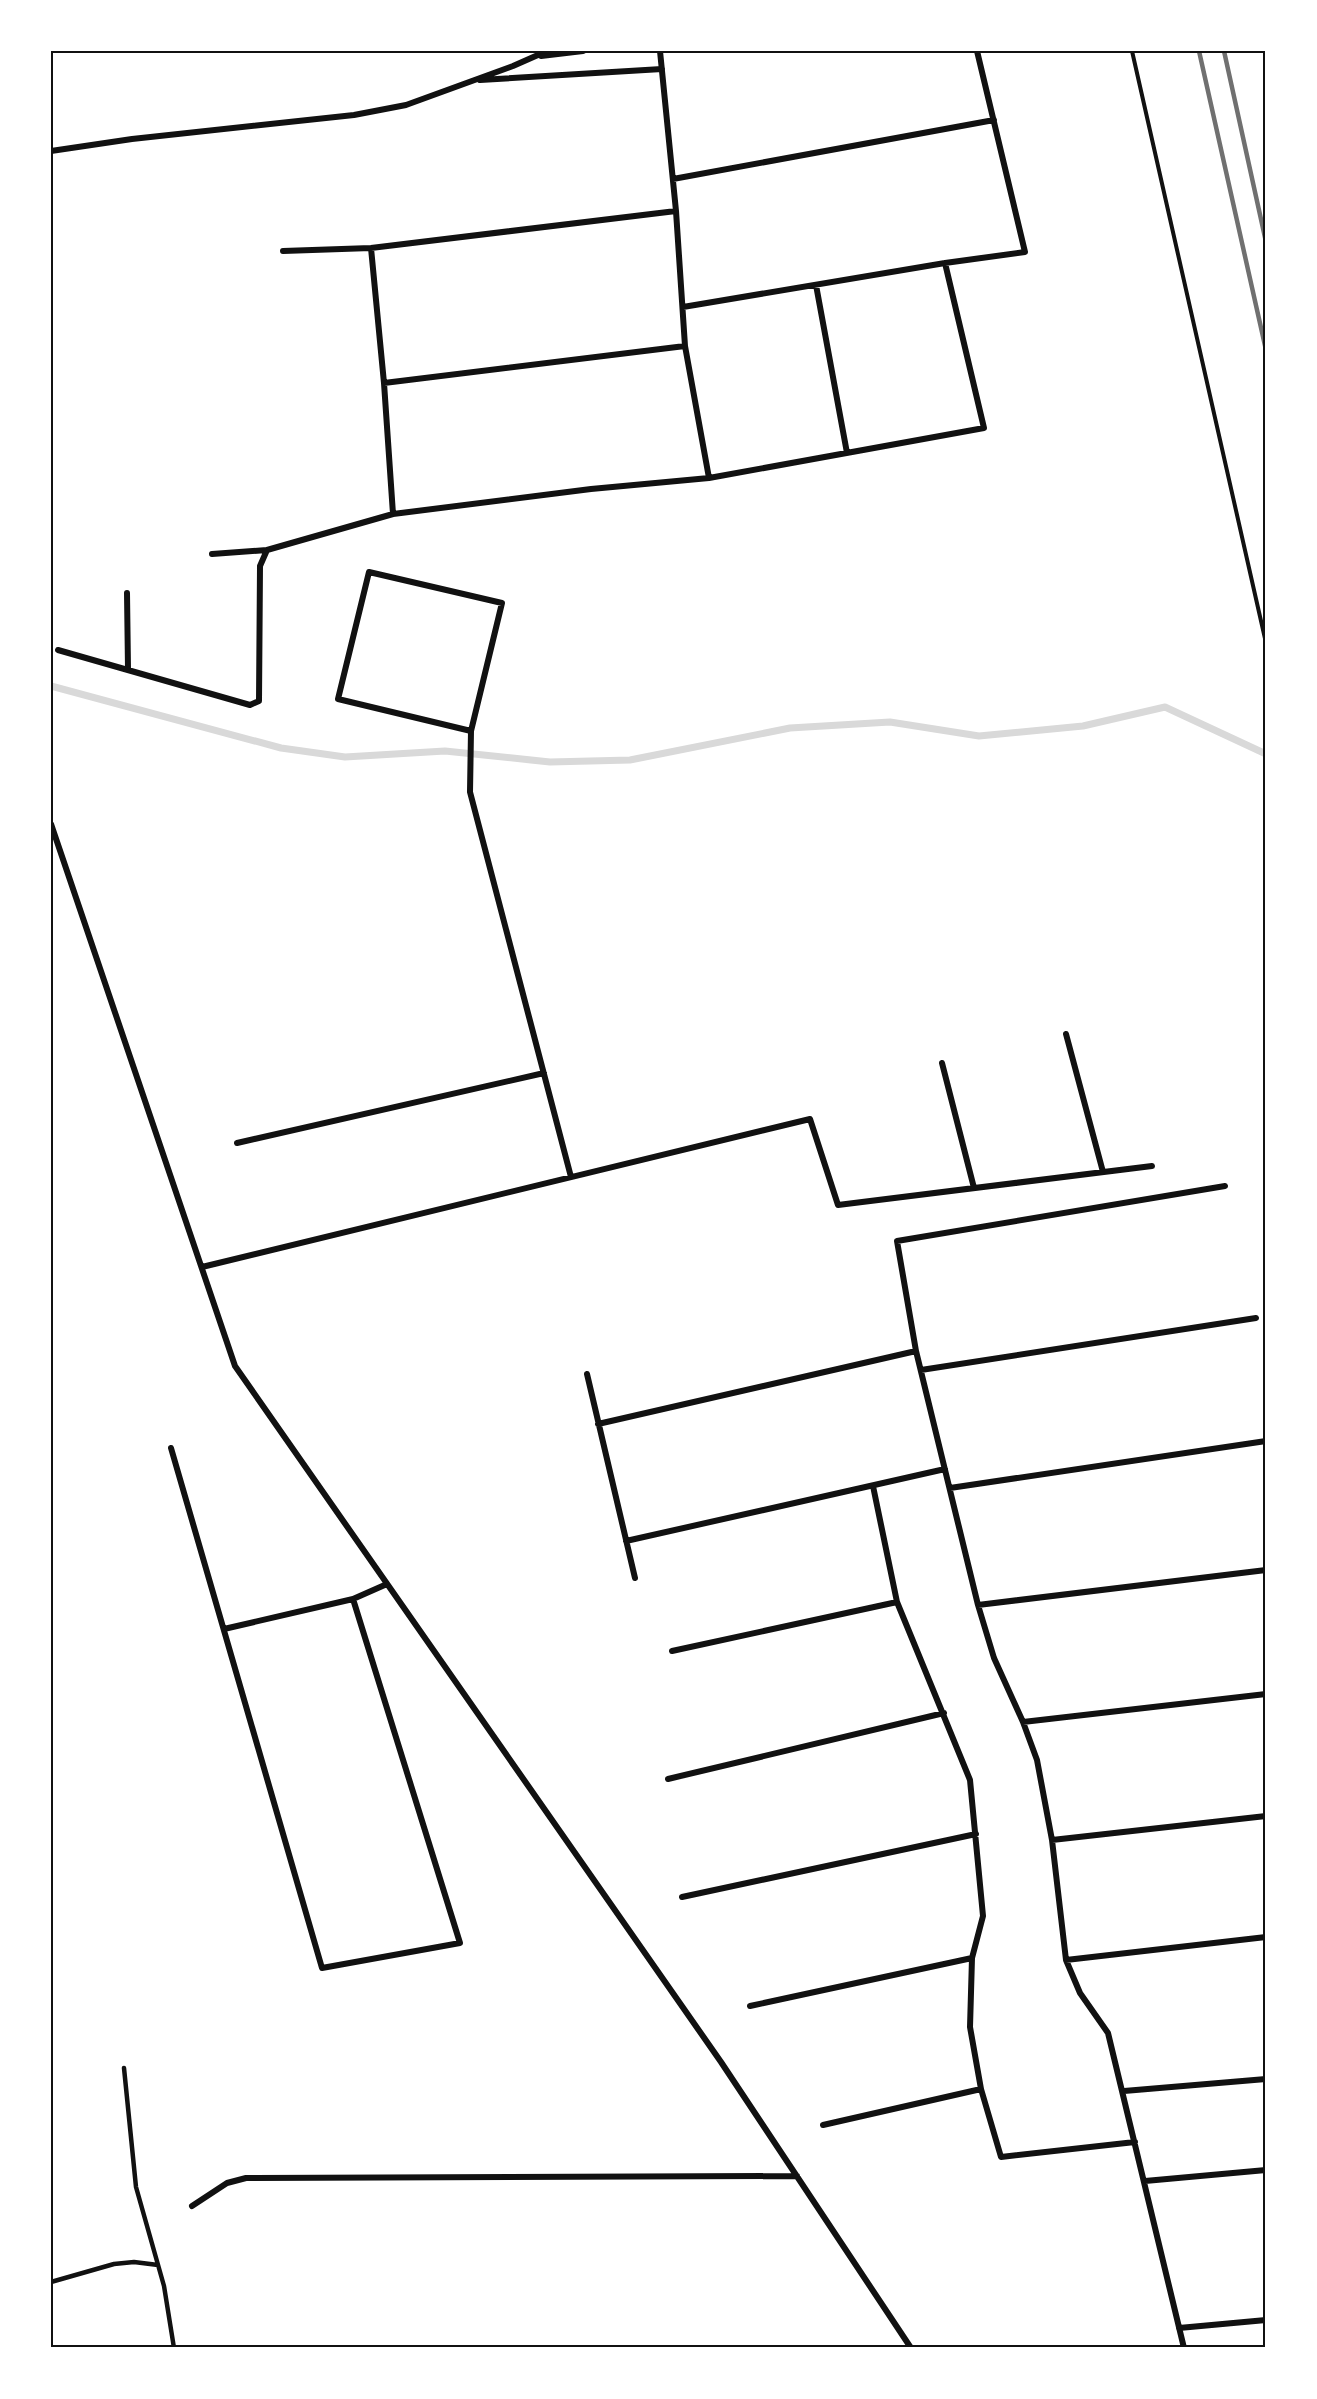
<svg xmlns="http://www.w3.org/2000/svg" width="1317" height="2399" font-family="'Work Sans',sans-serif">
<style>
.lines{fill:none;stroke-linecap:round;stroke-linejoin:round}
.stream{stroke:#d9d9d9;stroke-width:7}
.path{stroke:#111;stroke-width:4}
.service{stroke:#111;stroke-width:4.5}
.minor{stroke:#111;stroke-width:6}
.rail{stroke:#707070;stroke-width:4.5}
.neatline{fill:none;stroke:#111;stroke-width:2}
</style>
<rect width="100%" height="100%" fill="#fff"/>
<g class="lines">
<path class="stream" d="M51 686 281 748 345 757 445 751 550 762 630 760 790 728 890 722 979 736 1083 726 1165 707 1266 754"/>
<path class="path" d="M1132 51 1266 643"/>
<path class="service" d="M124 2068 136 2187 164 2286 174 2348
M51 2282 114 2264 134 2262 158 2265"/>
<path class="minor" d="M660 51 676 211 685 346 709 478
M541 56 583 51
M480 80 662 69
M51 151 132 139 354 115 406 105 513 66 547 51
M673 179 994 120
M371 248 384 383 393 514
M283 251 371 248 676 211
M816 285 847 453
M683 307 945 263 1025 252 977 51
M384 383 685 346
M212 554 267 550
M369 572 502 603 471 731 338 699Z
M127 593 128 669
M58 650 250 705 259 701 260 566 267 550 393 514 591 489 709 478 984 428 945 263
M471 731 470 792 571 1177
M51 824 235 1366 721 2062 911 2348
M1066 1034 1103 1172
M942 1063 974 1188
M237 1143 544 1073
M202 1267 810 1119 838 1205 1152 1166
M921 1370 1256 1318
M587 1374 635 1578
M598 1424 916 1351
M171 1448 322 1968 460 1943 353 1599
M873 1486 897 1602 970 1780 983 1916 972 1958 970 2027 981 2089 1001 2157 1135 2142
M950 1488 1266 1441
M626 1541 945 1469
M978 1605 1266 1570
M224 1629 353 1599 387 1584
M672 1651 897 1602
M1023 1722 1266 1694
M668 1779 944 1713
M1052 1840 1266 1816
M682 1897 976 1834
M1066 1960 1266 1937
M750 2006 972 1958
M1124 2091 1266 2079
M823 2125 981 2089
M1145 2181 1266 2170
M192 2206 227 2183 246 2178 797 2176
M1179 2328 1266 2320
M1184 2348 1108 2033 1080 1993 1066 1960 1052 1840 1037 1760 1023 1722 994 1658 978 1605 916 1351 897 1241 1225 1186"/>
<path class="rail" d="M1199 51 1266 350
M1224 51 1266 242"/>
</g>
<rect width="1317" height="2399" fill="none" stroke="#ffffff" stroke-width="105"/>
<rect x="52" y="52" width="1212" height="2294" class="neatline"/>
</svg>
